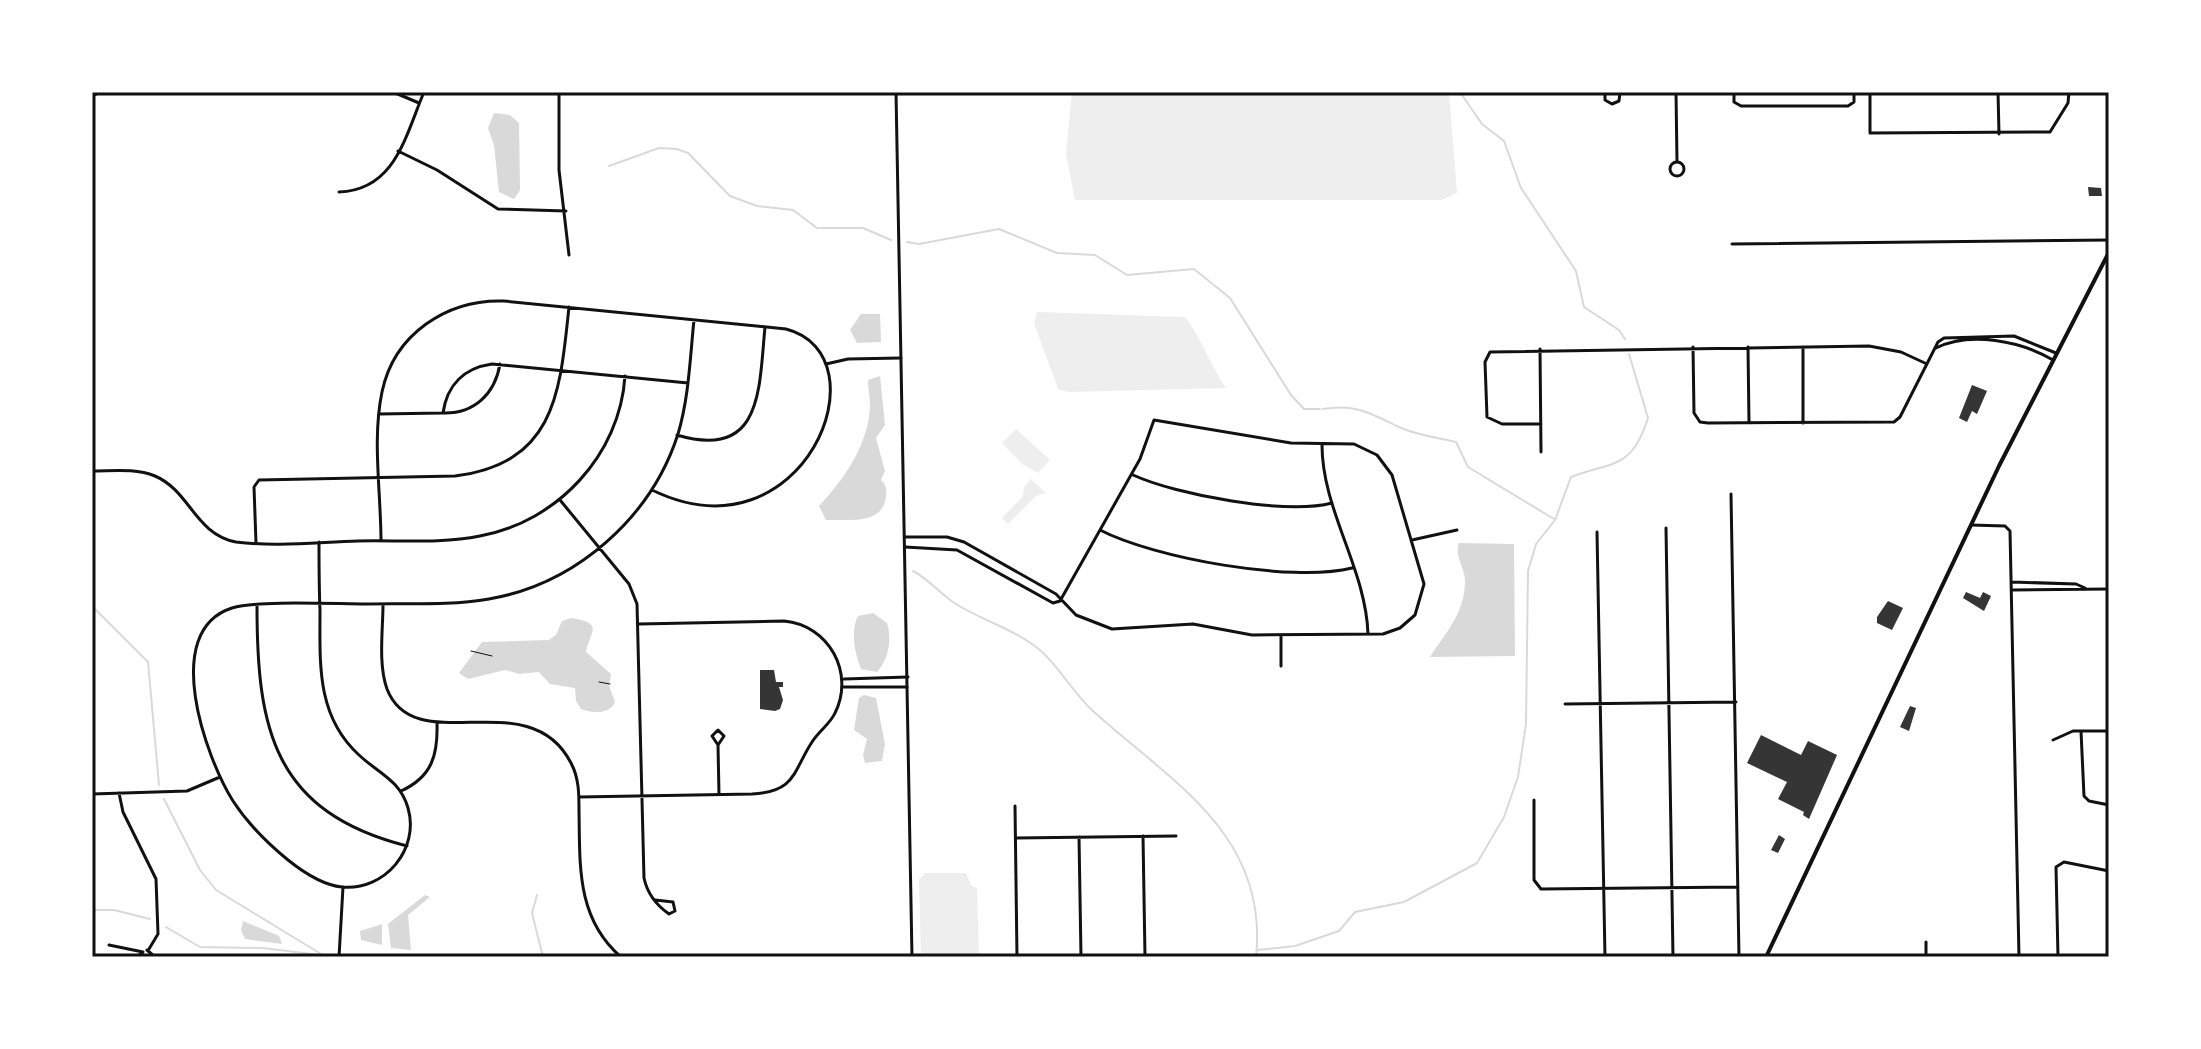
<svg xmlns="http://www.w3.org/2000/svg" width="2201" height="1049" font-family="'Sofia Sans Condensed',sans-serif">
<style>
.green{fill:#eee}
.water{fill:#d9d9d9}
.lines{fill:none;stroke-linecap:round;stroke-linejoin:round}
.stream{stroke:#d9d9d9;stroke-width:2}
.building{fill:#353535}
.path{stroke:#111;stroke-width:1}
.minor{stroke:#111;stroke-width:3}
.tertiary{stroke:#111;stroke-width:3}
.primary{stroke:#111;stroke-width:4}
.neatline{fill:none;stroke:#111;stroke-width:3}
</style>
<rect width="100%" height="100%" fill="#fff"/>
<path class="green" d="M1072 92H1449L1457 193 1442 200H1075L1066 154Z
M1037 312 1185 317C1202 339 1210 365 1226 388L1068 392 1058 389 1034 323Z
M1016 429 1050 460 1038 473 1022 464 1002 443Z
M1031 479 1046 493 1036 496 1008 524 1002 518 1023 496 1024 487Z
M925 873H966L971 885 977 888 979 957H921L919 880Z"/>
<path class="water" d="M494 113 510 115 519 123 520 190 514 199 499 192 494 145 488 128Z
M861 314H880L881 342 857 343 850 330Z
M880 376 885 425 876 438 885 471 881 480C886 485 887 489 886 497 882 526 848 519 826 520L819 506C844 480 869 443 870 406 870 397 868 389 868 380Z
M1459 543 1514 544 1515 656 1430 657C1446 632 1465 613 1465 581 1465 567 1454 557 1459 543Z
M873 613 887 623C892 639 889 659 877 672L861 669C855 654 850 631 858 616Z
M571 618C606 623 589 633 586 652L611 674 609 686 615 702C609 715 593 713 581 709L576 701 575 688 550 684 539 672 519 674 505 670 468 679 459 673 482 642 549 640 556 635 562 621Z
M864 695 876 698 885 744 882 761 865 763 863 755 867 739 854 730 859 698Z
M425 895 430 897 408 915 411 950 391 948 388 924Z
M243 921 279 936 282 944 245 939 241 930Z
M382 924V945L361 940 360 931Z"/>
<g class="lines">
<path class="stream" d="M1460 92 1482 124 1504 141 1521 188 1576 271 1584 307 1619 330 1625 339
M609 166 659 148 677 149 688 153 730 196 757 206 793 210 817 228H863L891 240
M907 242 919 244 999 229 1057 253 1095 255 1127 275 1194 269 1230 298 1291 395 1304 409H1320
M1323 409C1357 403 1373 415 1401 428 1418 435 1438 438 1456 442L1468 467 1554 519
M913 571C930 580 940 594 956 604 983 621 1017 630 1041 651 1061 669 1073 693 1093 711 1171 782 1269 834 1256 957
M92 606 148 662 159 785
M164 799 200 870 216 890 326 957
M537 895 532 913 543 957
M92 910H114L150 919
M166 927 200 947 263 948 320 955
M1257 950 1295 946 1339 931 1355 912 1404 902 1477 863 1504 817 1518 777 1526 724 1528 571 1536 544 1555 520 1571 477C1612 461 1631 471 1648 418L1629 354"/>
</g>
<path class="building" d="M2088 187 2101 188 2102 196H2089Z
M1972 385 1987 391 1977 414 1972 411 1967 422 1959 418Z
M1966 592 1980 598 1983 592 1991 596 1984 611 1963 598Z
M1888 601 1903 608 1892 630 1877 623V617Z
M760 670H774L776 682H783V687H779L783 700 780 709 775 711 760 709Z
M1910 706 1916 708 1909 731 1900 727Z
M1761 735 1801 755 1808 741 1837 755 1809 819 1803 815 1804 812 1778 799 1787 782 1747 763Z
M1779 835 1785 839 1778 853 1771 850Z"/>
<g class="lines">
<path class="path" d="M471 651 492 656
M599 682 610 684"/>
<path class="minor" d="M393 92 419 103
M559 92V170L569 255
M1605 92V100L1612 104 1619 101 1620 92
M1676 92 1677 162
M1734 92V102L1741 106H1848L1854 102V92
M1870 92V133L2050 132 2068 103 2069 92
M1998 92 1999 134
M92 96 101 92
M398 151 437 170 498 209 566 211
M1670 169a7 7 0 1 1 14 0a7 7 0 1 1-14 0Z
M339 192C395 190 405 137 424 92
M1732 244 2109 240
M1693 347 1694 413 1700 422 1708 423 1894 422 1900 417 1938 342 1944 338 2014 336 2056 353
M1748 347 1749 423
M1803 347V423
M1936 348C1970 331 2021 341 2053 360
M1540 349 1541 452
M826 364 848 359 901 358
M443 413C474 414 495 394 500 364
M379 414 443 413C447 385 464 368 492 364L688 383
M1541 424H1502L1487 417 1485 362 1490 352 1869 346 1901 352 1927 364
M677 435C763 461 759 388 765 327
M1322 445C1322 510 1366 569 1368 634
M92 471C113 471 135 468 155 476 190 491 195 534 236 542 276 547 319 542 358 541 398 540 441 544 480 536 557 522 620 455 625 376
M1133 475C1177 495 1286 515 1332 503
M1731 494 1739 957
M560 500 629 584 637 604 644 878C647 892 656 905 669 914L675 911 673 902 655 900
M1971 525 2005 526 2010 531 2019 957
M1666 528 1673 957
M1100 530C1154 558 1292 583 1352 568
M1597 532 1605 957
M905 537H947L964 542 1056 594 1076 615 1112 629 1193 624 1252 635 1383 634 1400 628 1415 615 1424 584 1392 475 1377 455 1354 444 1291 443 1154 420 1140 459 1060 601
M1412 540 1457 530
M381 541C381 493 372 439 382 392 394 334 447 299 504 301L786 329C887 355 804 564 652 490
M319 542C319 565 319 588 320 610 320 663 316 716 359 755 378 773 400 780 408 808 420 849 385 891 342 887 322 885 303 872 288 860 267 843 248 824 233 801 206 758 160 631 232 608 260 600 334 604 367 604 407 603 449 606 489 599 576 584 651 518 678 434 689 397 690 358 694 320
M256 543 254 487 259 480 455 476C557 463 560 390 569 307
M905 547 957 550 1053 603 1060 601
M2012 582 2076 584 2085 588
M2012 590 2109 589
M383 604C383 630 378 664 387 689 415 761 529 681 571 763 579 778 579 794 579 810 580 865 576 918 621 957
M257 606C257 728 273 812 407 846
M1281 635V666
M844 679 908 677
M842 687H907
M1565 704 1736 702
M2081 731 2084 796 2089 801 2109 805
M2053 740 2073 731H2109
M718 745 712 736 718 730 724 736 718 745 719 795
M401 791C432 777 438 755 437 723
M119 793 123 812 156 879 158 934 149 949
M92 794 187 791 220 777
M579 797 752 794C796 792 793 771 812 742 819 731 830 724 835 713 855 673 829 625 784 621L639 624
M1534 800V880L1541 889 1738 887
M1015 806 1017 957
M1143 836 1145 957
M1079 837 1081 957
M1016 838 1176 836
M1926 942V957
M109 945 143 952 137 957
M147 950 155 957
M339 957 343 887
M2058 957 2056 867 2064 862 2109 871"/>
<path class="tertiary" d="M896 92 912 957"/>
<path class="primary" d="M1766 957 1999 466 2109 252"/>
</g>
<rect width="2201" height="1049" fill="none" stroke="#ffffff" stroke-width="188"/>
<rect x="94" y="94" width="2013" height="861" class="neatline"/>
</svg>
